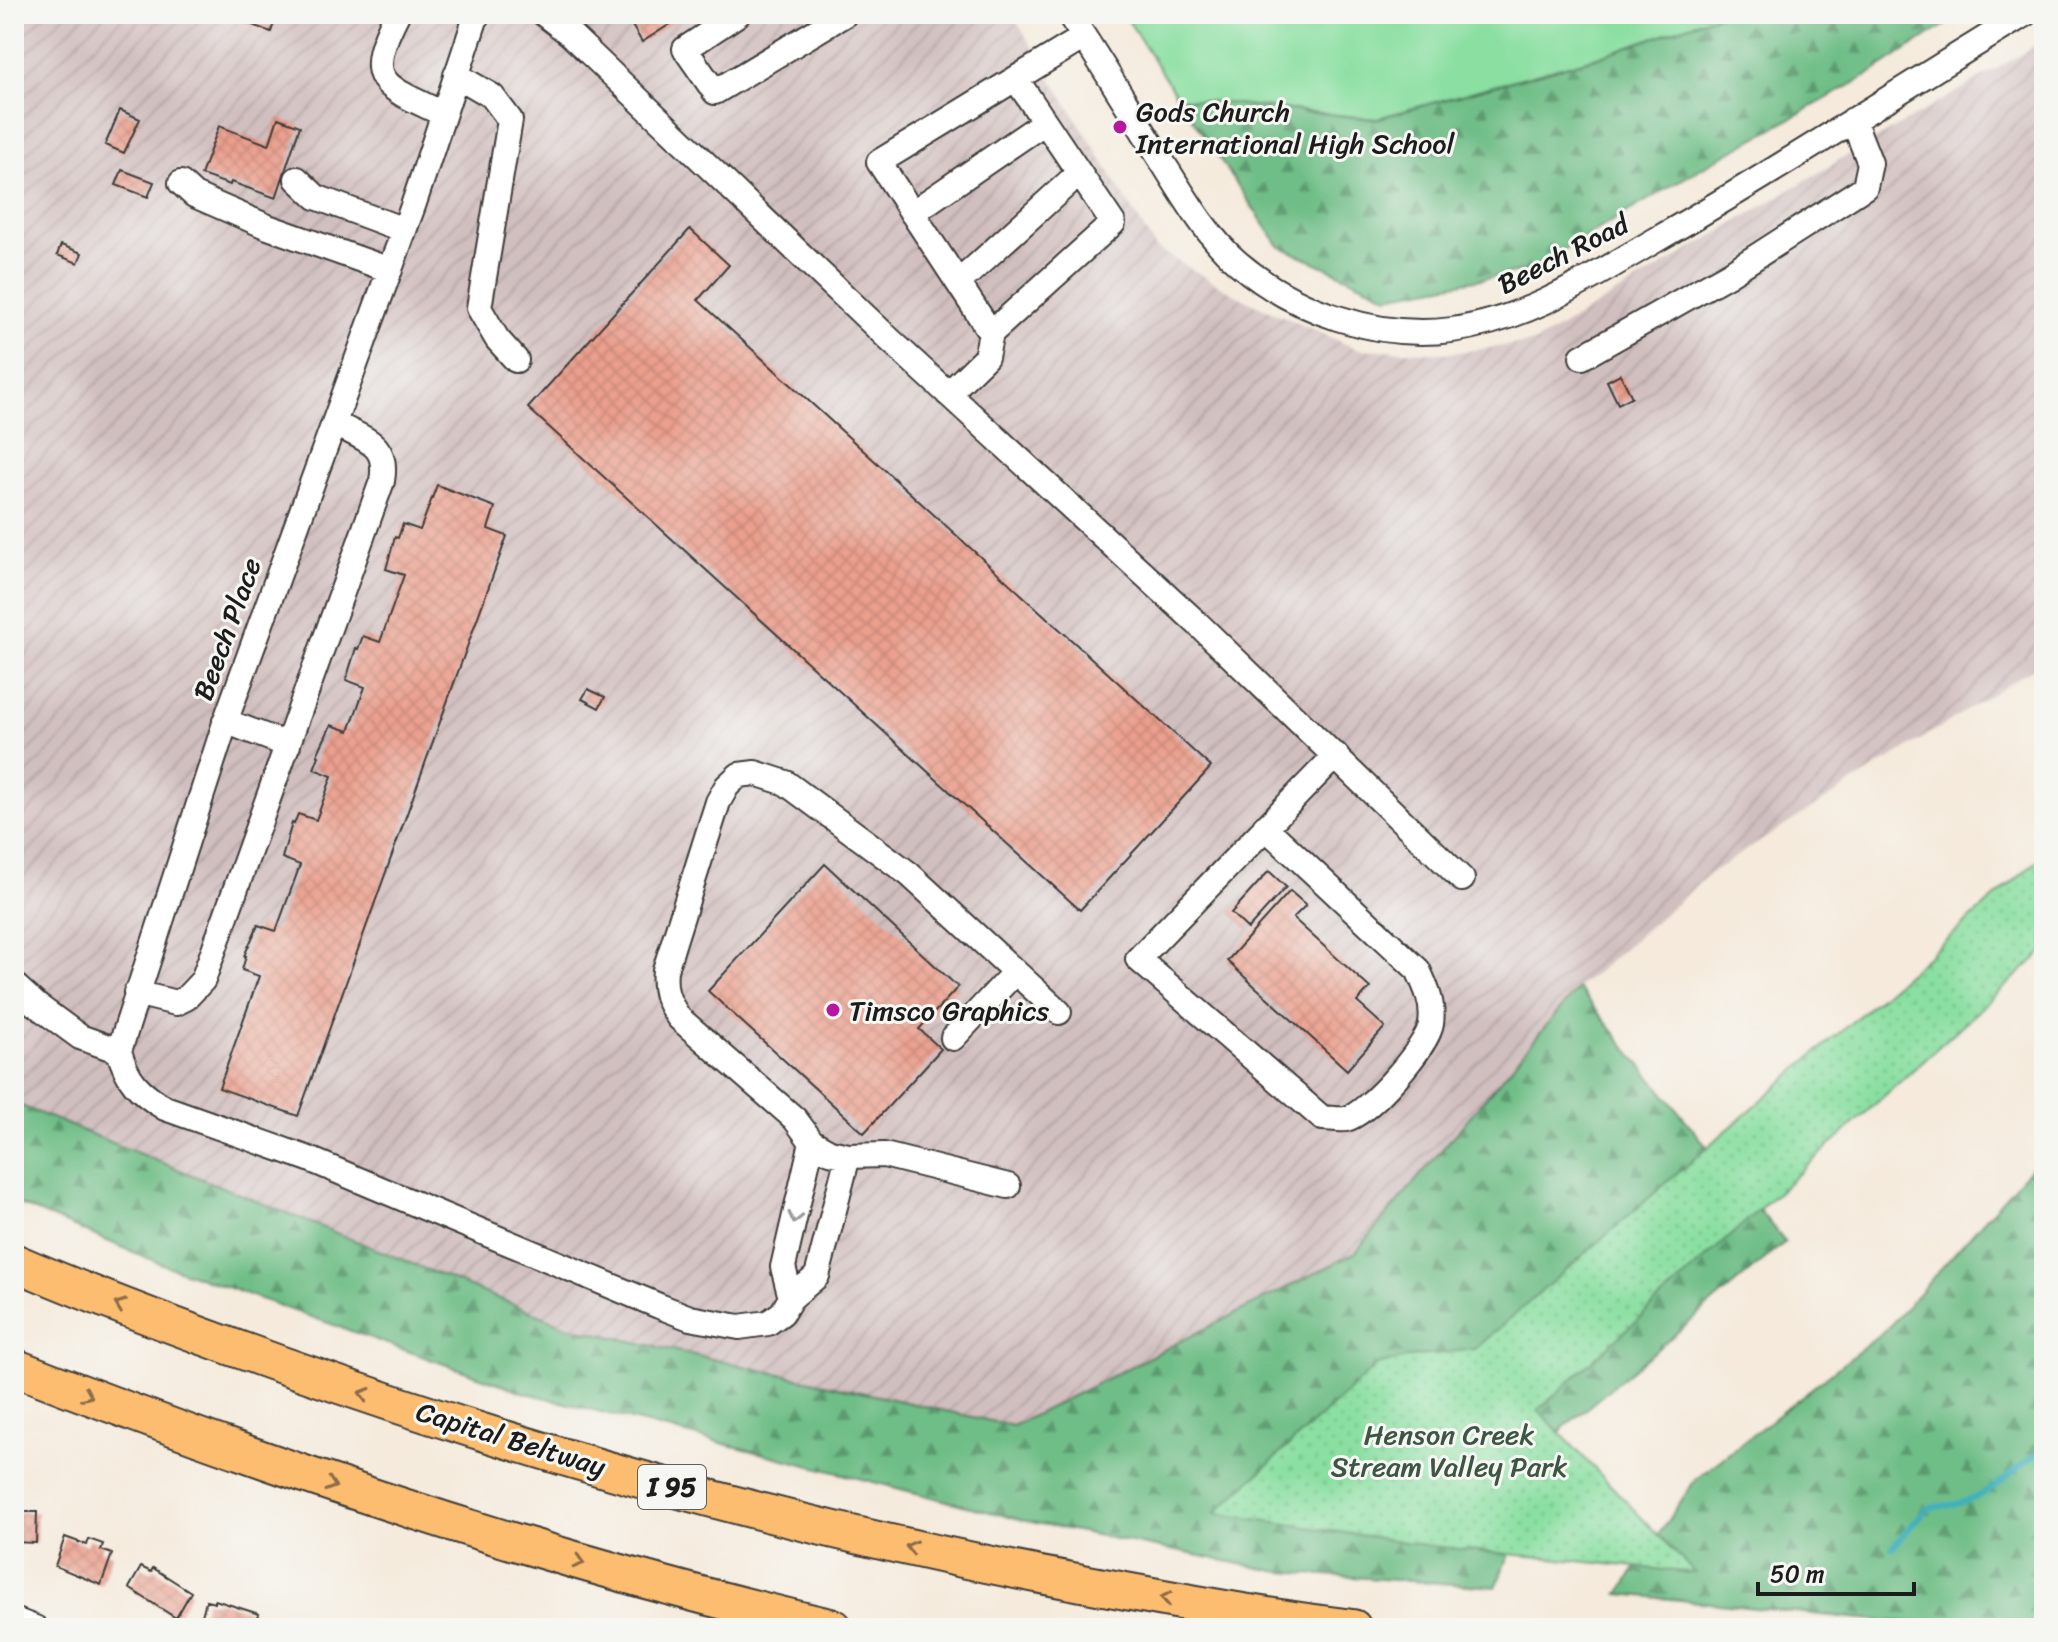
<svg xmlns="http://www.w3.org/2000/svg" width="2058" height="1642" font-family="Sriracha,sans-serif">
<style>
.industrial{fill:url(#industrial-furrows)}
.green{fill:#8adfa1;stroke:#537e5e;stroke-width:2}
.forest{fill:url(#forest-firs);stroke:#466d52;stroke-width:2}
.park{fill:url(#park-dots);stroke:#537e5e;stroke-width:2}
.lines{fill:none;stroke-linecap:round;stroke-linejoin:round}
.stream{stroke:#41b0bc;stroke-width:6}
.building{fill:url(#building-cross-hatch)}
.minor-casing{stroke:#3d3b39;stroke-width:28}
.highway-casing{stroke:#3d3b39;stroke-width:40}
.minor{stroke:#fff;stroke-width:24}
.highway{stroke:#fcbd6f;stroke-width:36}
.oneway{stroke:#999}
.oneway2{stroke:#8c6c46}
.poi-dot{fill:#b5179e;stroke:#f6f6f2;stroke-width:3}
.labels{text-anchor:middle;dominant-baseline:central;stroke-width:6;stroke-linejoin:round;paint-order:stroke}
.shield{fill:#f6f6f2;stroke:#5d5d5c;stroke-width:2}
.shield-label{font-size:26px;font-weight:bold;fill:#1c1c1c}
.poi-label{font-size:28px;fill:#1c1c1c;stroke:#f6f6f2;text-anchor:start}
.street-label{font-size:28px;fill:#1c1c1c;stroke:#f6f6f2}
.park-label{font-size:28px;fill:#3d5644;stroke:#f6f6f2}
</style>
<defs>
<pattern id="industrial-furrows" width="10" height="10" patternUnits="userSpaceOnUse" patternTransform="scale(2)"><rect width="10" height="10" fill="#d1bfbf"/><path d="M-1 1l2-2M0 10L10 0M9 11l2-2" fill="none" stroke="#b3a4a4"/></pattern>
<pattern id="forest-firs" width="22" height="20" patternUnits="userSpaceOnUse" patternTransform="scale(2)"><rect width="22" height="20" fill="#6fbe87"/><path d="M5 1l3.5 6h-7zM16 11l3.5 6h-7z" fill="#5a9a6e"/></pattern>
<pattern id="park-dots" width="8" height="8" patternUnits="userSpaceOnUse" patternTransform="scale(2)"><rect width="8" height="8" fill="#8adfa1"/><path d="M2 2h.1M6 6h.1" fill="none" stroke="#76bf8a" stroke-width="1.8" stroke-linecap="round"/></pattern>
<pattern id="building-cross-hatch" width="8" height="8" patternUnits="userSpaceOnUse" patternTransform="scale(2)"><rect width="8" height="8" fill="#eb9f8d"/><path d="M0 0l8 8M0 8l8-8" fill="none" stroke="#c98879"/></pattern>
</defs>
<rect width="100%" height="100%" fill="#f6f6f2"/>
<filter id="ink" filterUnits="userSpaceOnUse"><feTurbulence type="fractalNoise" baseFrequency=".0125" numOctaves="2"/><feDisplacementMap in="SourceGraphic" scale="16" xChannelSelector="R" yChannelSelector="G"/><feConvolveMatrix kernelMatrix="1 2 1 2 8 2 1 2 1" color-interpolation-filters="sRGB"/></filter>
<filter id="wash" filterUnits="userSpaceOnUse"><feTurbulence type="fractalNoise" baseFrequency=".006" numOctaves="4" result="noise"/><feDisplacementMap in="SourceGraphic" scale="32" xChannelSelector="R" yChannelSelector="G"/><feGaussianBlur stdDeviation="1.8" result="paint"/><feColorMatrix in="noise" values="0 0 0 0 0 0 0 0 0 0 0 0 0 0 0 0 0 1.4 0 .05"/><feComposite in="paint" operator="in"/></filter>
<g filter="url(#wash)">
<rect width="100%" height="100%" fill="#f5eadb"/>
<path class="industrial" d="M14 14H1012L1156 248 1237 296 1357 349 1451 353 1536 342 1838 161 2044 41V661L1712 872 1578 988 1355 1253 1014 1426 569 1327 14 1103Z"/>
<path class="green" d="M1124 14H1722L1608 54 1375 119 1178 98Z"/>
<path class="forest" d="M1721 14H1962L1867 76 1698 170 1530 270 1388 296 1279 246 1178 98 1375 119 1598 57Z
M1578 988 1785 1242 1563 1428 1496 1587 1280 1572 1021 1520 523 1392 167 1266 14 1202V1103L569 1327 1013 1426 1355 1253Z
M2044 1153V1628C1902 1628 1760 1607 1619 1594L1695 1480 1886 1330Z"/>
<path class="park" d="M2044 855V951L1538 1410 1695 1573 1431 1546 1215 1513 1377 1365 1411 1357 1475 1349Z"/>
<g class="lines">
<path class="stream" d="M1892 1548 1926 1509C1941 1505 1956 1506 1970 1500 1998 1489 2017 1465 2044 1450"/>
</g>
<g id="blocks">
<path class="building" d="M223 14H277L271 32Z
M625 14H686L642 42Z
M120 110 140 119 124 153 105 145Z
M278 118 300 126 276 198 231 182 230 185 201 175 219 126 269 145Z
M122 170 154 182 148 197 116 185Z
M690 229 729 265 698 300 1211 767 1080 910 528 408Z
M61 245 82 253 78 263 57 255Z
M1620 374 1632 397 1618 404 1607 381Z
M437 485 495 507 488 529 507 536 298 1116 219 1088 259 976 242 970 246 956H244L258 925 276 931 300 865 282 858 292 823 294 824 298 814 316 820 332 776 314 769 319 756 317 755 331 725 349 731 365 687 346 680 356 648 358 649 363 636 380 642 404 575 386 569 395 537 398 538 403 524 420 530Z
M588 689 605 697 599 708 582 699Z
M825 864 958 987 919 1029 941 1049 864 1133 708 991Z
M1269 871 1286 887 1248 929 1231 913Z
M1290 891 1306 905 1293 918 1370 988 1357 1002 1385 1027 1347 1070 1227 961Z
M18 1512H37L36 1543 14 1542V1514Z
M65 1537 87 1545 89 1539 103 1544 101 1550 112 1554 101 1585 55 1566Z
M141 1567 151 1572 153 1568 191 1592 176 1618 129 1588Z
M215 1600 259 1614 256 1628 199 1627 206 1601 215 1603Z"/>
</g>
</g>
<g filter="url(#ink)">
<use href="#blocks" fill-opacity="0" stroke="#3d3b39" stroke-width="2"/>
<g class="lines">
<g class="minor-casing">
<path id="minor" d="M397 14C361 84 384 85 443 114
M477 14 413 206 228 714 119 1051C127 1080 139 1092 165 1108L309 1159 659 1306 690 1318 739 1327 768 1323 782 1313 791 1298 817 1276 848 1156
M544 14 570 34 890 340 1198 624 1462 879
M738 14 685 49 715 92 845 14
M1069 14C1099 59 1127 105 1156 152 1180 189 1204 234 1238 263 1294 311 1378 340 1452 330 1527 320 1590 278 1654 241 1780 169 1901 89 2025 14
M456 75 492 96 510 120 479 308 497 339 516 360
M1016 79 1113 223 991 333 879 162 1084 37
M297 179 316 197 404 230
M181 183 194 195 268 227 390 270
M912 213 1045 122
M958 283 1079 173
M1582 357 1729 274 1865 187 1870 163 1853 120
M948 394 986 357 991 333
M225 721 288 745
M1265 827 1418 970C1426 987 1434 1004 1431 1024 1428 1046 1368 1114 1346 1119 1339 1120 1329 1118 1322 1118L1138 959C1204 891 1270 823 1336 755
M14 985 35 1004 80 1037 119 1051
M136 993 176 1003 186 998 203 980 382 481C389 442 364 440 334 423
M953 1038 1015 972
M1008 1186 884 1155 848 1156 830 1152 812 1142 795 1119 679 1018C667 1001 663 990 665 970L718 802 727 786 739 775 755 773 786 783 909 874 1059 1012
M791 1298 783 1267 812 1142
M14 1620 35 1628"/>
</g>
<g class="highway-casing">
<path id="highway" d="M14 1262C102 1300 192 1333 282 1365 541 1457 807 1531 1077 1582 1169 1599 1261 1617 1353 1628
M14 1367C282 1472 554 1563 834 1628"/>
</g>
<use href="#minor" class="minor"/>
<use href="#highway" class="highway"/>
</g>
<defs><path id="oneway-chevron" d="M-2-3.5L2.5 0L-2 3.5" fill="none" stroke-width="1.6" stroke-linecap="round" stroke-linejoin="round" transform="scale(2)"/></defs>
<use class="oneway" href="#oneway-chevron" transform="translate(795 1218) rotate(103)"/>
<g class="oneway2">
<use href="#oneway-chevron" transform="translate(120 1305) rotate(-159)"/>
<use href="#oneway-chevron" transform="translate(364 1394) rotate(-162)"/>
<use href="#oneway-chevron" transform="translate(87 1395) rotate(22)"/>
<use href="#oneway-chevron" transform="translate(331 1485) rotate(18)"/>
<use href="#oneway-chevron" transform="translate(911 1547) rotate(-167)"/>
<use href="#oneway-chevron" transform="translate(579 1562) rotate(16)"/>
<use href="#oneway-chevron" transform="translate(1166 1598) rotate(-170)"/>
</g>
</g>
<g class="poi-dot">
<circle cx="1120" cy="127" r="8"/>
<circle cx="833" cy="1010" r="8"/>
</g>
<g class="labels">
<rect class="shield" x="638" y="1465" width="68" height="44" rx="6"/>
<g class="shield-label">
<text x="672" y="1487">I 95</text>
</g>
<g class="poi-label">
<text x="1136" y="111">Gods Church<tspan x="1136" dy="32">International High School</tspan></text>
<text x="849" y="1010">Timsco Graphics</text>
</g>
<g class="street-label">
<text transform="translate(1563 254) rotate(-27)">Beech Road</text>
<text transform="translate(227 629) rotate(-70)">Beech Place</text>
<text transform="translate(511 1439) rotate(17)">Capital Beltway</text>
</g>
<g class="park-label">
<text x="1449" y="1434">Henson Creek<tspan x="1449" dy="32">Stream Valley Park</tspan></text>
</g>
</g>
<rect width="2058" height="1642" fill="none" stroke="#f6f6f2" stroke-width="48"/>
<path d="M1758 1582v12h156v-12" fill="none" stroke="#1c1c1c" stroke-width="4"/>
<text x="1770" y="1582" font-size="24" fill="#1c1c1c" stroke="#f6f6f2" stroke-width="6" paint-order="stroke">50 m</text>
</svg>
